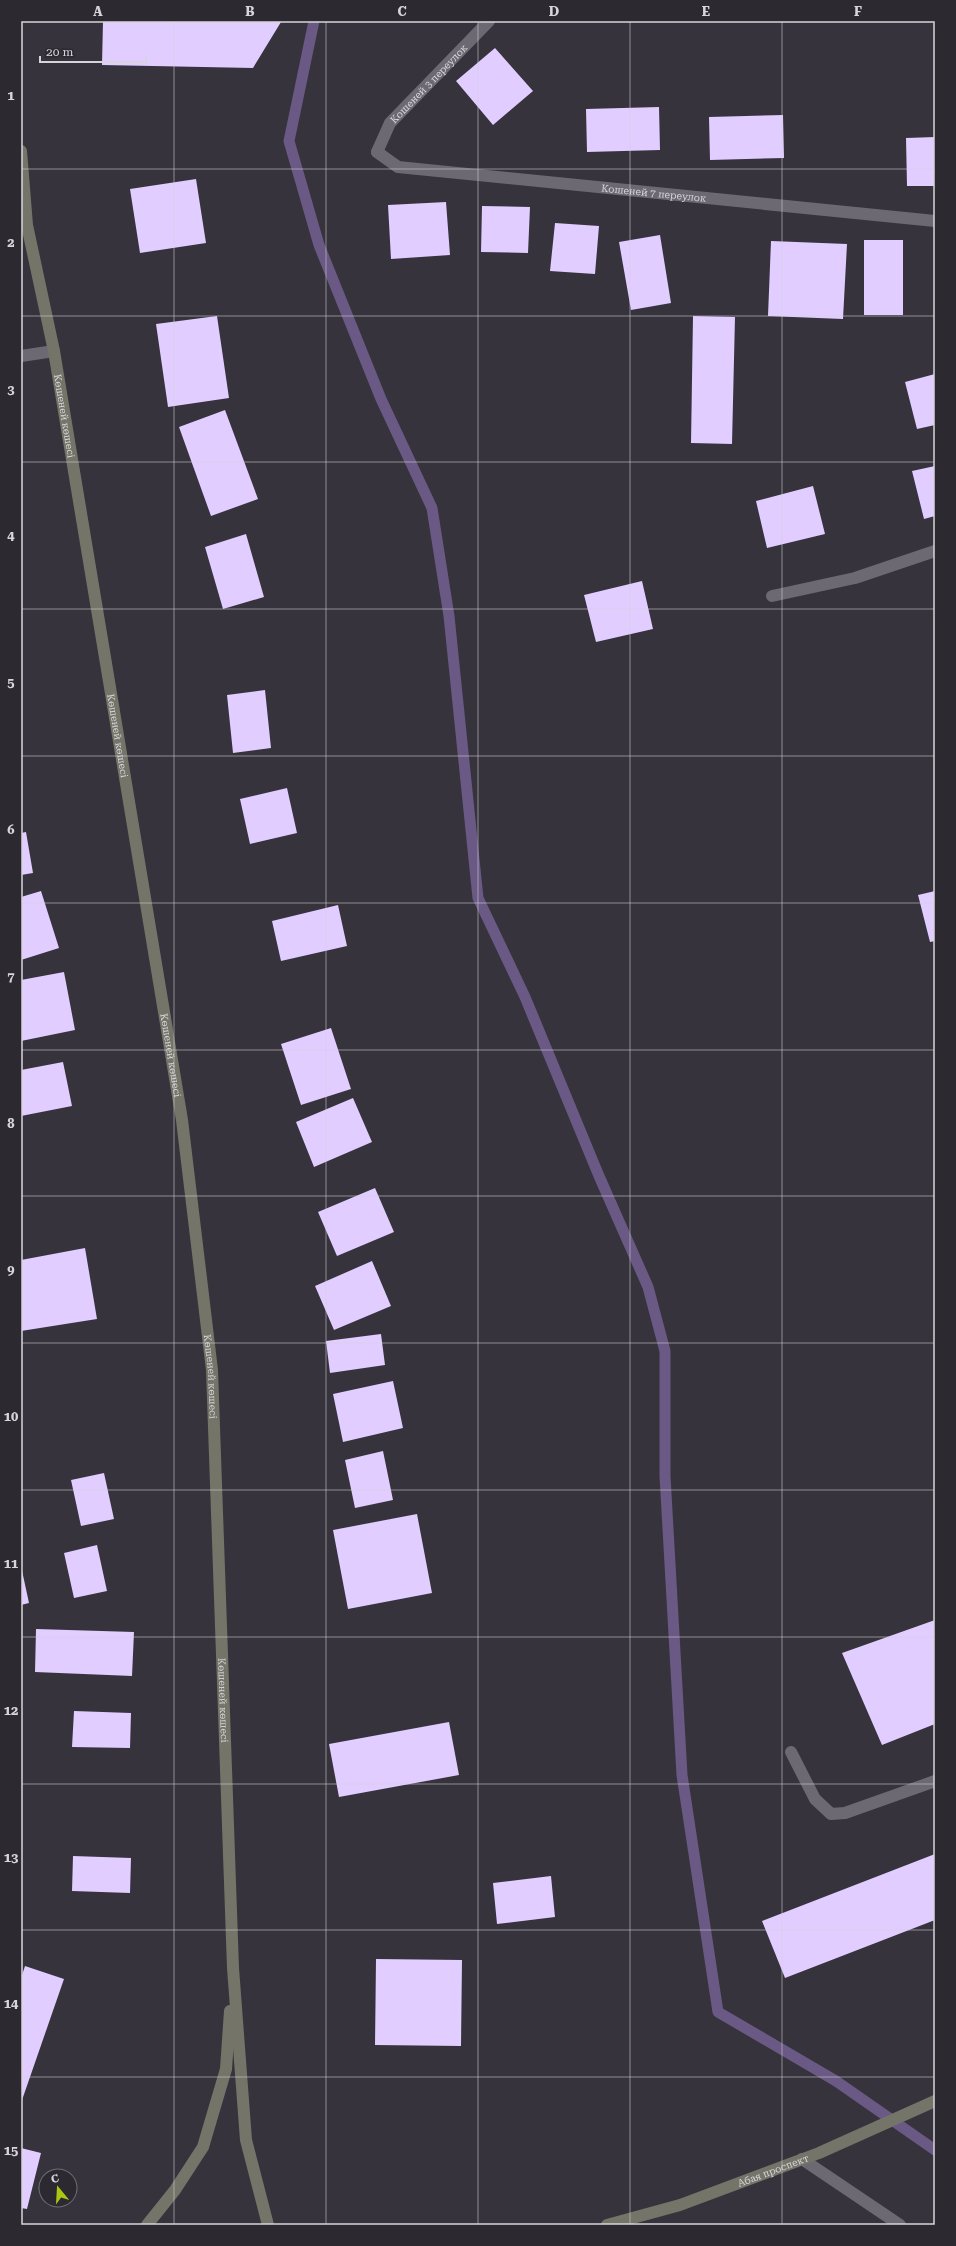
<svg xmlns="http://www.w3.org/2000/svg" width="956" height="2246" font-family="'Roboto Serif',serif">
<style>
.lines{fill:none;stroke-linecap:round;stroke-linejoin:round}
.stream{stroke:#6a5984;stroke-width:11}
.building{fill:#e1cdff}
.service{stroke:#6d6973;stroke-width:12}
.minor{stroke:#6d6973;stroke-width:12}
.secondary{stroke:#747568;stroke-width:12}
.grid{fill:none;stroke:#d7d5db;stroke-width:1;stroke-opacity:0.55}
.labels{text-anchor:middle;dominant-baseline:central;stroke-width:4;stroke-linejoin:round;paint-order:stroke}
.street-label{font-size:10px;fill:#d7d5db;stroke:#2c2931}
.neatline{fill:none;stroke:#d7d5db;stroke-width:1.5}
.grid-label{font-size:13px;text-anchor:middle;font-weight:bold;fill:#d7d5db}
</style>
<rect width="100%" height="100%" fill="#36333c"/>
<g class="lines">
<path class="stream" d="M314 21 289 141 319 245 381 399 432 508 449 616 478 898 525 997 599 1176 648 1287 665 1351V1476L682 1775 718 2012 836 2081 935 2150"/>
</g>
<path class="building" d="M103 21H255L281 22 253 68 102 65Z
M495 48 533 91 493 125 456 81Z
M659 107 660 150 587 152 586 109Z
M783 115 784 158 710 160 709 117Z
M935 137V186H907L906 138Z
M196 179 206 243 140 253 130 189Z
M446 202 450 255 391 259 388 205Z
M482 206 530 207 528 253 481 252Z
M555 223 599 226 595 274 550 271Z
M660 235 671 303 631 310 619 242Z
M864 240H903V315H864Z
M771 241 847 244 843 319 768 316Z
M217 316 229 398 168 407 156 324Z
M693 316 735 317 732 444 691 443Z
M935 374V425L917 429 905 382Z
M225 410 258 499 211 516 179 427Z
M935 466V516L924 519 912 471Z
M813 486 825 534 767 548 756 501Z
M246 534 264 597 223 609 205 547Z
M642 581 653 629 596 642 584 595Z
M265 690 271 748 233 753 227 695Z
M287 788 297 833 250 844 240 799Z
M26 832 33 873 21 875V833Z
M41 891 59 948 21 960V897Z
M935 891V941L930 942 918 895Z
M338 905 347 946 281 961 272 921Z
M64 972 75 1030 21 1041V980Z
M331 1028 351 1089 301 1105 281 1044Z
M63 1062 72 1106 21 1116V1070Z
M353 1098 372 1142 314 1167 296 1122Z
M375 1188 394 1232 337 1256 318 1212Z
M85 1248 97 1319 21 1331V1260Z
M372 1261 391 1306 334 1330 315 1286Z
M381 1334 385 1365 330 1373 326 1341Z
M393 1381 403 1428 343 1442 333 1394Z
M383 1451 393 1500 355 1508 345 1460Z
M104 1473 114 1519 81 1526 71 1480Z
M417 1514 432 1593 348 1609 333 1530Z
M97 1545 107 1591 74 1598 64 1553Z
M21 1566 29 1603 21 1605Z
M935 1620V1724L882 1745 842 1653Z
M36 1629 134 1632 132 1676 35 1672Z
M74 1711 131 1713 130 1748 72 1747Z
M449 1722 459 1775 339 1797 329 1744Z
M935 1854V1920L785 1978 762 1921Z
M73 1856 131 1858 130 1893 72 1891Z
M551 1876 555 1917 497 1924 493 1883Z
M376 1959 462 1960 461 2046 375 2045Z
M25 1966 64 1979 21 2103V1978Z
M21 2148 41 2153 27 2209 21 2208Z"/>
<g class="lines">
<g class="service">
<path id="s1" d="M377 152 390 123 489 21"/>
<path d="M772 596 855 578 935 551"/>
<path d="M791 1752 815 1799 831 1814 845 1813 935 1781"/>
</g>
<g class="minor">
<path id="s2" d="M377 152 398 167 935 221"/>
<path d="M21 356 54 351"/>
<path d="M802 2159 900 2225"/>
</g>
<g class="secondary">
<path id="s3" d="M21 151 27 225 54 351 182 1120 212 1370 233 1968 246 2140 268 2225"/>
<path d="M147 2225 175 2190 203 2147 226 2069 230 2011"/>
<path id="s4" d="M607 2225 680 2205 819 2153 935 2101"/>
</g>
</g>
<path class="grid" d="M174 21V2225M326 21V2225M478 21V2225M630 21V2225M782 21V2225M21 169H935M21 316H935M21 462H935M21 609H935M21 756H935M21 903H935M21 1050H935M21 1196H935M21 1343H935M21 1490H935M21 1637H935M21 1784H935M21 1930H935M21 2077H935"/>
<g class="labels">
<g class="street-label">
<text stroke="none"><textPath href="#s1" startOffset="87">Кошеней 3 переулок</textPath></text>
<text stroke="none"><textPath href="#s2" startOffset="283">Кошеней 7 переулок</textPath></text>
<text stroke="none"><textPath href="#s3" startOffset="269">Көшеней көшесі</textPath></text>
<text stroke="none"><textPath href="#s3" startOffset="593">Көшеней көшесі</textPath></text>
<text stroke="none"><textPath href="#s3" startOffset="917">Көшеней көшесі</textPath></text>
<text stroke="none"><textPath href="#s3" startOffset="1241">Көшеней көшесі</textPath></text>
<text stroke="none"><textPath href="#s3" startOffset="1565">Көшеней көшесі</textPath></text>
<text stroke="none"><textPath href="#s4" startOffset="175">Абая проспект</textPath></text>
</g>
</g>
<rect width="956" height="2246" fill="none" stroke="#2c2931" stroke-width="44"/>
<g transform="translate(58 2188) rotate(342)"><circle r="19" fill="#2c2931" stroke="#706e75"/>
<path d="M0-3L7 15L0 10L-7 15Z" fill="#acc611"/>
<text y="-6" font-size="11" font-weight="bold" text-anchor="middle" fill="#d7d5db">С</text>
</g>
<path d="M40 56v6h106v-6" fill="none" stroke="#d7d5db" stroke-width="2"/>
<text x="46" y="56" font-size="12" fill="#d7d5db" stroke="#2c2931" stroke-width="3" paint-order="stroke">20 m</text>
<rect x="22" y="22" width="912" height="2202" class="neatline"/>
<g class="grid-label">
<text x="98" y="16">A</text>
<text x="250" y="16">B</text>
<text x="402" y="16">C</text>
<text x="554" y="16">D</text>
<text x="706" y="16">E</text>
<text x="858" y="16">F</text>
<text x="11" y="100">1</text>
<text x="11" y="247">2</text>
<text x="11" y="394">3</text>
<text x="11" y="540">4</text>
<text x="11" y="687">5</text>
<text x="11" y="834">6</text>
<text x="11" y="981">7</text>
<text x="11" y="1128">8</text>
<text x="11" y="1274">9</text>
<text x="11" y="1421">10</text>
<text x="11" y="1568">11</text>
<text x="11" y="1715">12</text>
<text x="11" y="1862">13</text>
<text x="11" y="2008">14</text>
<text x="11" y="2155">15</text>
</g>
</svg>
